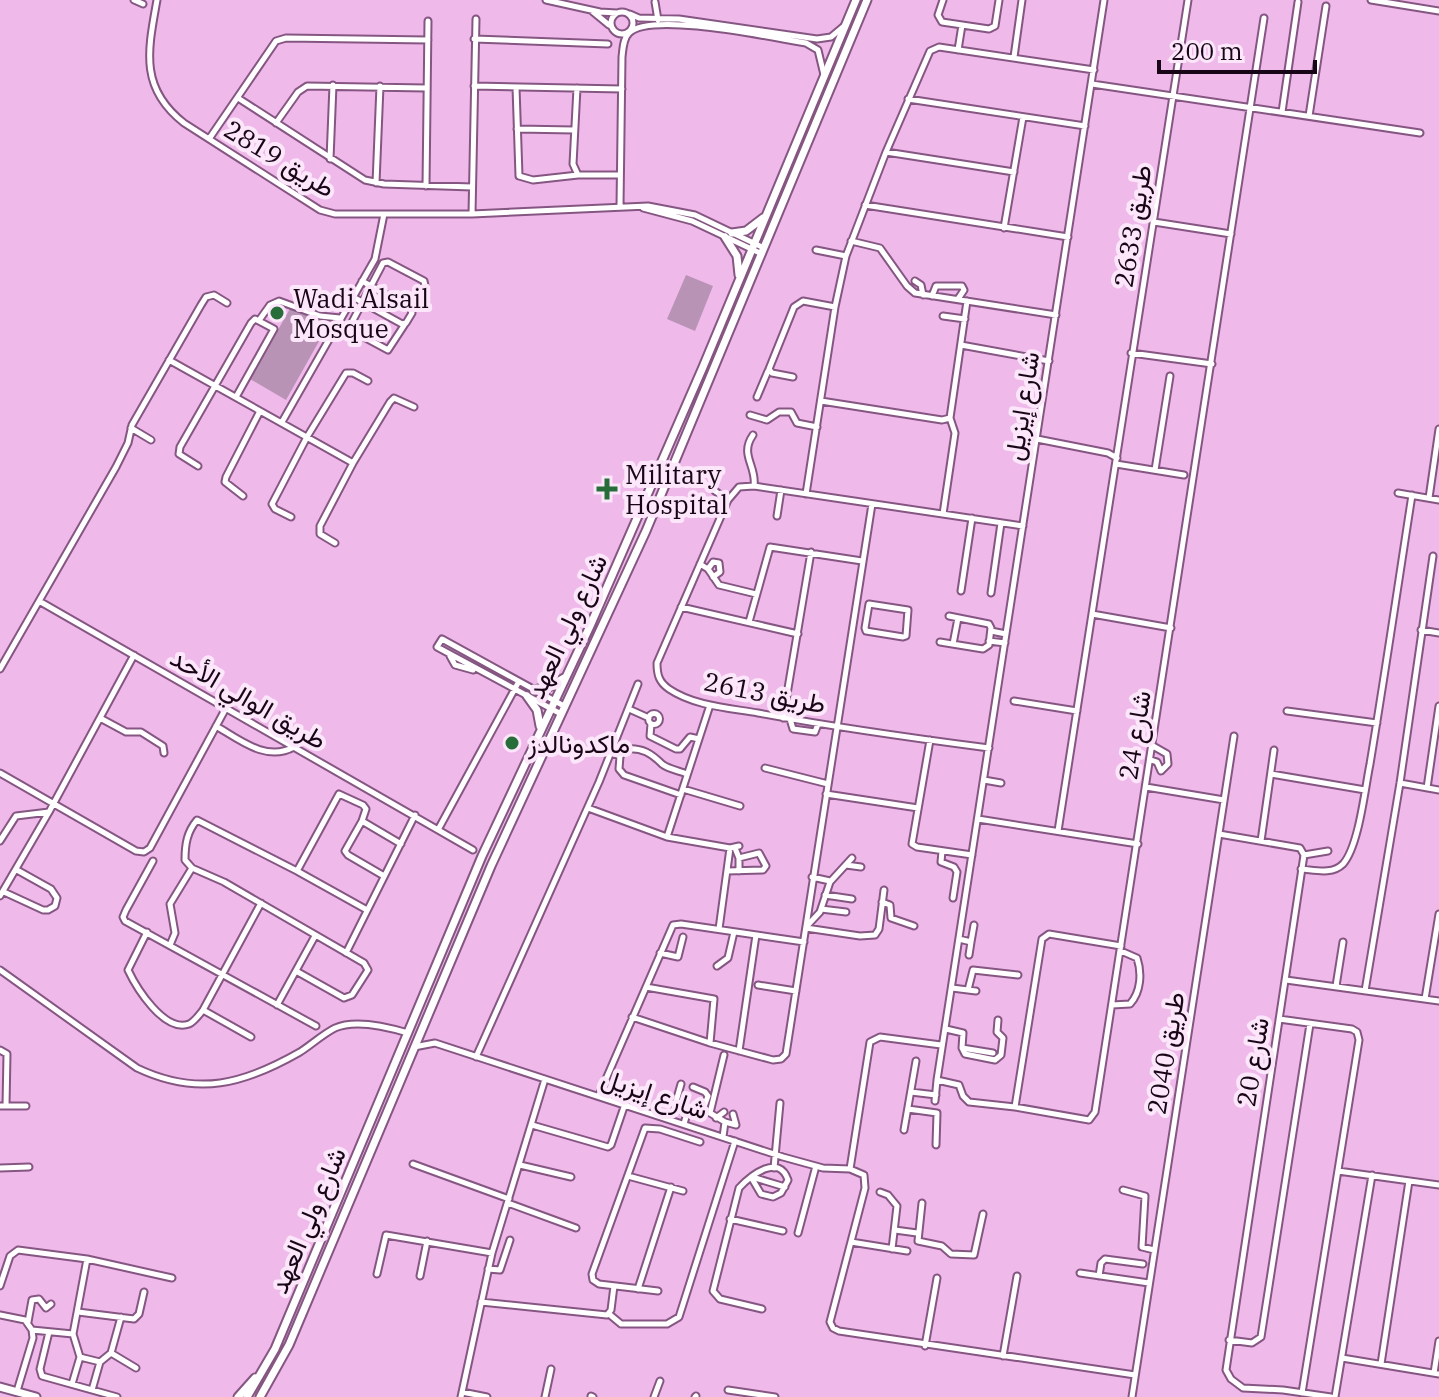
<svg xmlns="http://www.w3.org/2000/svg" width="1439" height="1397" font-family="'IBM Plex Serif',Vazirmatn,serif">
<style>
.green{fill:#b993b6}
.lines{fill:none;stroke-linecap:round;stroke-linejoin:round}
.minor-casing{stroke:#855682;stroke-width:9}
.major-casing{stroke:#855682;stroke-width:11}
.minor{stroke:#fff;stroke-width:5}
.major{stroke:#fff;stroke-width:7}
.poi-dot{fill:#276d39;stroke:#fce6fa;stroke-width:3}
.labels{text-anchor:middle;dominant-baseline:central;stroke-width:8;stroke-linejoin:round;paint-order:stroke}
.street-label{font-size:26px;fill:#180617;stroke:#fce6fa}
.poi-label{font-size:26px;fill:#180617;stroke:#fce6fa;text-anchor:start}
</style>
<rect width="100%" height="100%" fill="#efb9ea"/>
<path class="green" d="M686 275 713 286 695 331 667 319Z
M291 307 327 327 286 400 250 379Z"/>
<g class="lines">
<g class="minor-casing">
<path id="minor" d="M134 0 143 4
M157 0C148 50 139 88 184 123L320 210 335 214H472L648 206 695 215 764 248
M546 0 600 12 617 13
M943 0 938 15 942 22 989 29 995 26 999 0
M1371 0 1439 11
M655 2 658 20
M592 11 609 25
M611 23a11 11 0 1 1 22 0a11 11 0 1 1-22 0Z
M630 14 639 18 679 19 817 39 831 37 843 27
M474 39 608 44
M958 50 962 25
M1014 57 1022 0
M1092 84 1420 133
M474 86 622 89
M516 87 519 176 533 180 578 175H620
M577 88 573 164 578 175
M238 98 365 180 384 184 472 187
M908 99 1085 126
M1282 112 1298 2
M1309 116 1326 6
M276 123 298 92 307 86 426 88
M517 129 574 130
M209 139 276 41 286 38 428 40
M886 152 1014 172
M330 159 333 85
M376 183 380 86
M426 186 428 21
M865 205 1068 237
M620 206 622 57C623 49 623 39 629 33 651 11 774 38 806 43L818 50 824 75
M643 208 692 221 762 254
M472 214 476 19
M1154 222 1231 234
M1004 228 1023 117
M851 241 880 248 907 286 915 293 1056 315
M816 250 846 256
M915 281 921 285 923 295
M932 296 936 286H962L964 290 958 299
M353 297 402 324 406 323 412 313 410 308 362 281
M943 316 965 319
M260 319 270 305 279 301 320 316 340 318
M405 324 388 350 351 330 350 326 383 263 388 262 424 281 425 286 412 311
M961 345 1049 361
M1131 353 1212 364
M169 360 353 463
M793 377 772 373 769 369 794 307 803 301 835 307
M757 397 768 371
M821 401 942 420 950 418 967 301
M750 415 767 420 779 412H791L797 423 817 427
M282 422 375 259 384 214
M131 428 151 440
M753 435C739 455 757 466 754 486
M1037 439 1108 453 1117 458
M1116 464 1184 475
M198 466 179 454 180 447 251 323 255 319 274 329 236 397
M1155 470 1170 376
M715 491 728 500
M1398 493 1439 500
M806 494 835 307 846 256 886 152 930 51 939 47 1094 70
M243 496 225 482 226 477 260 411
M1429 498 1439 429
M943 514 955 433 950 418
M777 516 781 490
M291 517 275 509 272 504 307 437 346 373H353L368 381
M335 543 320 534V526L353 463 390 402 394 398 414 407
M700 564 708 569 719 585 756 594
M708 569 713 562 719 563 720 572 713 577
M961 591 972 518
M991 593 1001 523
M39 601 473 850
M869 604 908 610 906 636 903 637 866 631 865 628Z
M681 607 798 634
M1092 614 1171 628
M749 622 770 547 862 561
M1421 630 1439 633
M991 631 1006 634
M989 641 1005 643
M940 642 983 649 989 645 991 628 989 624 949 616
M953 644 958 618
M450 656 455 665 473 670
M0 669 116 467 128 443 132 425 201 305 206 297 214 295 227 303
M1014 701 1077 711
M629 709 649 718
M1287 711 1377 723
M648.5 719a5.5 5.5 0 1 1 11 0a5.5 5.5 0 1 1-11 0Z
M561 714 437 647 442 639 564 706
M100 718 126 732H141L163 746 164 753
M783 718 811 552
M790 719 793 729 815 732 818 724
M651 724 650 736 676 749H680L690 737 699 739
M216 726C240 740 266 762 294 747
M930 740 912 844 917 847 972 855
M989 748C912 738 834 727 758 713 729 708 694 706 669 689 659 682 657 675 657 663L728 500 739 487 754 486 1023 526
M611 753 620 756 619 769 624 775 681 795
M620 756 626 749C642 747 652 754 662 764 668 769 680 771 687 774
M1151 760 1157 762 1161 771 1168 764 1167 754 1153 746
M765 768 828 784
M0 773 136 851 144 852 150 848 226 708
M1271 774 1365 790
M984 780 1001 783
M1400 783 1439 790
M1146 787 1224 800
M1427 788 1439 706
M683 789 740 806
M826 794 918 808
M588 808 667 837 730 848 739 846
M49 812 134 655
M978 819 1138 844
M439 828 518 683
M1058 831 1188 0
M1219 834 1300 848 1304 855 1226 1370 1231 1379 1243 1388 1283 1390 1331 1397
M667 837 710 705
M0 841 16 816 49 812 0 896
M1261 841 1274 750
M735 848 739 858V871
M942 851 941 862 954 867 957 872 953 898
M1304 855 1328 851
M153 861 126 910 123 917 125 921 316 1026
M846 865 861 867
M1301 869C1315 870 1332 875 1343 864 1359 846 1365 788 1370 764 1385 674 1398 585 1412 495
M297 871 339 794 363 805 366 809 362 821
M727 871 763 870 766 866 759 853 739 858
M384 876 348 855 345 851 362 821 401 844
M812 877 830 881
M4 892 43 910H48L55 906 57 898 51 889 17 870
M825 895 852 899
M882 902 890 905 891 918 914 926
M821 909 846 912
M806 927 820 912 830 882 852 858
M806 928 860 936 875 935 879 929 884 890
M719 929 730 848
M147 932 128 970C136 987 164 1033 189 1024 194 1022 199 1015 203 1010L251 1037
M959 939 971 942 974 925
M170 945 175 933 170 904 192 868
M1121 946 1049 934 1042 939 1015 1107 1089 1120 1095 1112 1264 18
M346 953 415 815
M660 953 678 957 683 937
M969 955 971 942
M717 966 728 958 734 932
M0 970 137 1068C198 1097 244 1084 300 1052 311 1045 323 1034 335 1028 355 1019 388 1027 408 1033
M296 971 344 998 352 995 368 970 364 963 224 882 192 868 185 860C185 844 187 832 197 820L297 871 367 910
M1286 980 1439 1001
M758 985 796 991
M1336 986 1343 942
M646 987 714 999 710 1043
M952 988 976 991
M968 990 973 970 1018 975
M1365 991 1400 783 1433 556
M1425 999 1439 914
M277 1005 315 936
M1112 1005 1130 1004C1141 992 1142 973 1137 958L1121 951
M203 1010 261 903
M632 1017 710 1043 773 1060 781 1059 786 1054 872 504
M1279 1019 1352 1029 1357 1032 1359 1040 1302 1393
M946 1029 963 1033 962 1048 965 1054 995 1060 1001 1055 1003 1038 997 1032 998 1020
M414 1047 435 1043 783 1157 823 1168 850 1169 864 1175 865 1188 830 1322 833 1328 839 1331 1135 1375
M962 1048 993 1053
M0 1050 7 1054 6 1106
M739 1051 756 935
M724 1055 710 1113 725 1122
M476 1057 599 782 638 684
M681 1084 675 1105V1108L687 1113
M911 1092 936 1095
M599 1095 673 925 681 924 804 942
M935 1101 937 1080
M0 1106H26
M1015 1107 969 1102 963 1096 959 1085 937 1080 1104 0
M908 1109 937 1113 936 1145
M716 1118 724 1112
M684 1124 687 1113 701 1115 708 1096 705 1092 693 1087
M532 1125 608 1147 611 1145 625 1104
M904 1130 916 1061
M723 1137 725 1122 736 1125 733 1114
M413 1164 509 1199
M520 1165 571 1177
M0 1168 29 1167
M774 1168 780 1103
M850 1169 870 1042 880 1037 941 1045
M1338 1171 1439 1185
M628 1176 683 1191
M751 1177 761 1194 773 1197 781 1193 788 1180C779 1153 751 1175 739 1188L713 1291 720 1299 762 1309
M752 1177 785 1187
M1123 1190 1145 1196 1142 1247 1154 1250
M880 1192 888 1195 897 1206 892 1249
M508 1203 576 1228
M922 1203 918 1241 942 1246 951 1254 974 1255 983 1214
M730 1219 783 1231
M895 1230 917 1233
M798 1233 816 1166
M851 1242 907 1251
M488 1269 500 1270 510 1240
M1080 1273 1149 1283
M377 1274 386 1235 492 1253
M420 1276 427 1241
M1099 1276 1101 1263 1105 1259 1143 1264
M0 1286 10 1256 18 1250 87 1259 172 1278
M638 1289 671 1187
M658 1291 599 1284 593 1280 592 1274 645 1128 660 1129 700 1142
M481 1302 607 1315 611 1310 614 1286
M78 1312 134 1319 139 1314 144 1292
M609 1314 621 1324H667L679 1317 735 1141
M0 1315 25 1320 32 1330 33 1338 17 1391
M28 1322 32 1300 39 1299 46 1308 51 1304
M32 1330 73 1334
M49 1332 40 1369 42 1376 117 1397
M1229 1340 1252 1343 1261 1337 1310 1024
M925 1346 937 1278
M111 1353 136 1368
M1003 1356 1017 1276
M80 1357 100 1362 111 1353 121 1317
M1342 1358 1439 1374
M1381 1364 1409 1181
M1434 1373 1439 1341
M72 1384 80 1357 73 1334 87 1259
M92 1390 100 1362
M728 1390 775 1397
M462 1392 487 1397
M591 1396 593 1397
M461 1397 492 1253 545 1079
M545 1397 551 1369
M654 1397 660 1381
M695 1397 696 1396
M1132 1397 1234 736
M1335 1397 1372 1175"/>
</g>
<g class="major-casing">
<path id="major" d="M732 233 746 231 763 218
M725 237 737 256 739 275
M534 690 549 687 564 678
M527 696 537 710 540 726
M0 1387 36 1397
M238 1397 255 1378
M247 1397 275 1349 482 856 590 626 703 367 856 0
M260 1397 289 1345 491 866 646 531 867 0"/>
</g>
<use href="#minor" class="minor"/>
<use href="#major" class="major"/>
</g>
<g class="poi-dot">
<circle cx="277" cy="313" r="8"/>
<path d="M603 477h8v8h8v8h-8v8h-8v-8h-8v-8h8z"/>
<circle cx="512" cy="743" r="8"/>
</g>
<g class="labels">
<g class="street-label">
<text transform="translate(280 158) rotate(31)">طريق 2819</text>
<text transform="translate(1132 226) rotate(-81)">طريق 2633</text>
<text transform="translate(1021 406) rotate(-81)">شارع إيزيل</text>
<text transform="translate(566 626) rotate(-65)">شارع ولي العهد</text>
<text transform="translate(765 692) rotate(11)">طريق 2613</text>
<text transform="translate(249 698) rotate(30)">طريق الوالي الأحد</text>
<text transform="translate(1134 735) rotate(-81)">شارع 24</text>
<text transform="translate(1165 1053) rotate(-81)">طريق 2040</text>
<text transform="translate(1252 1062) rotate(-81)">شارع 20</text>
<text transform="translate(655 1093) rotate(18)">شارع إيزيل</text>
<text transform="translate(307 1220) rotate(-67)">شارع ولي العهد</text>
</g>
<g class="poi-label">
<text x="293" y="298">Wadi Alsail<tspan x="293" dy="30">Mosque</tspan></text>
<text x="625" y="474">Military<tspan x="625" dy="30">Hospital</tspan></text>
<text x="528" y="743">ماكدونالدز</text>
</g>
</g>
<path d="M1159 60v12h156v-12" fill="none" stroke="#180617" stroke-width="4"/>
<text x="1171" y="60" font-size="24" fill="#180617" stroke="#fce6fa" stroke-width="6" paint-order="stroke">200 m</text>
</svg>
